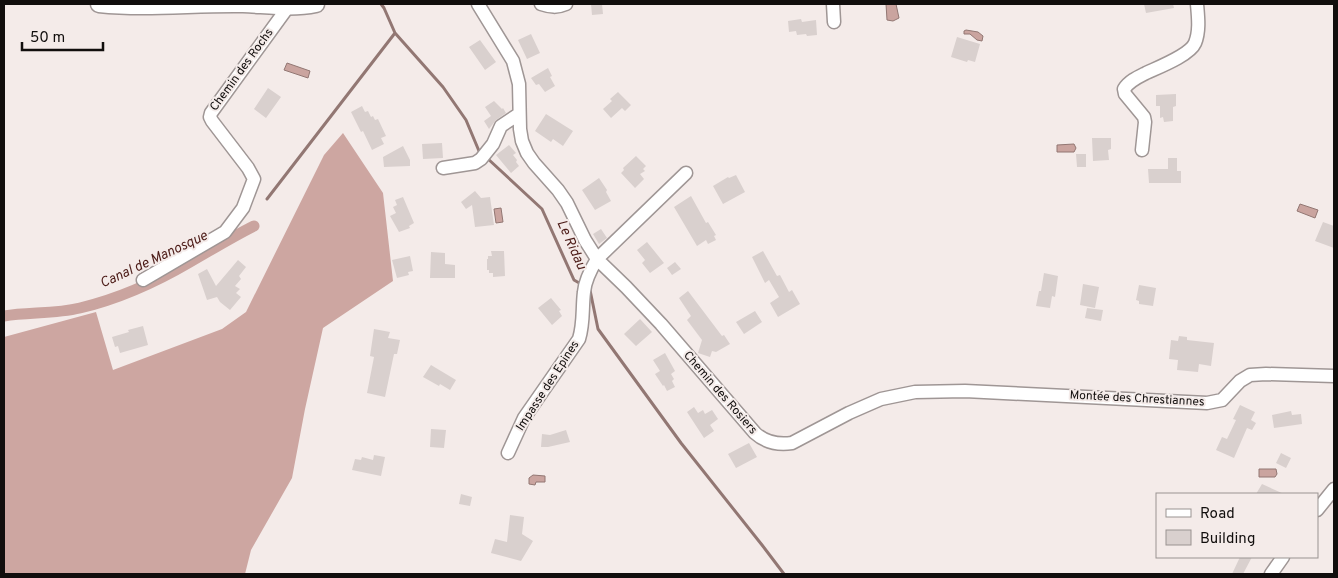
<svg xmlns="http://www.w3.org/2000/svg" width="1338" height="578" font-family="Overpass,sans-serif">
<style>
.forest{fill:#cda6a1}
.water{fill:#caa49f;stroke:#927773}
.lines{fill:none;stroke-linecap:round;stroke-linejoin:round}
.stream{stroke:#927773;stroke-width:3}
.canal{stroke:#caa49f;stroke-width:11}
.building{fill:#d9d0ce}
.street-casing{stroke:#9f9695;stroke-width:15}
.secondary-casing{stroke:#9f9695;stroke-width:19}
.street{stroke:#fff;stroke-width:12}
.secondary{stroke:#fff;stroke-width:16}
.labels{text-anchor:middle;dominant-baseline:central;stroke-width:4;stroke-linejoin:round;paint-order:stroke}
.street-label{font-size:12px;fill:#110e0d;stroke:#f4ebe9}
.water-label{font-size:14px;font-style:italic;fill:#4c1b17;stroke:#f4ebe9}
</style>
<rect width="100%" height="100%" fill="#f4ebe9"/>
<path class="forest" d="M343 133 383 193 393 281 323 328 305 409 292 478 251 550 245 574H4V337L96 312 113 370 222 329 246 312 324 155Z"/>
<path class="water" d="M886 4H896L899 18 893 21 887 20Z
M966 30 978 32 983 36 982 41 977 40 970 34H964V31Z
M287 63 310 71 308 78 284 70Z
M1074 144 1076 148 1074 152H1057V145Z
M1300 204 1318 210 1315 218 1297 211Z
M501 208 503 222 496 223 494 209Z
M1259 469H1276L1277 474 1275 477H1259Z
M533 475 545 476V482H536L535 485 529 484V478Z"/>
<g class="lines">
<path class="stream" d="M381 4 384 8 395 33 443 87 466 120 479 151 482 154
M487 158 542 209 574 280 581 284
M267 199 395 33
M588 289 590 290 598 329 681 443 762 545 784 574"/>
<path class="canal" d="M4 316C29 312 55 314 80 308 118 299 156 282 190 262 211 250 232 237 254 226"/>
</g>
<path class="building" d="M591 4H602L603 14 592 15Z
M1144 4H1173L1174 8 1146 13Z
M801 19 802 22 816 20 817 35 807 36 806 34 797 35 796 31 789 32 788 21Z
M531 34 540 53 527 59 518 40Z
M957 37 980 44 975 62 968 60 967 62 951 57Z
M480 40 496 62 485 70 469 47Z
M548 68 552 76 550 77 555 86 545 92 539 84 536 85 531 78Z
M268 88 281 97 266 118 254 109Z
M618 92 631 105 625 111 622 108 611 118 603 109 612 101 610 99Z
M1176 94V106L1173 107V121L1164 122 1163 117 1160 118V106H1156V95Z
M494 101 502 109 503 108 506 113 496 120 489 129 484 121 491 116 485 107Z
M362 106 365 112 368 111 371 117 373 116 375 120 378 119 386 136 381 138 384 144 372 150 363 131 361 132 351 112Z
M546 114 573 131 563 146 553 139 551 142 535 131Z
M1092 138H1111V149L1108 150 1109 160 1093 161Z
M442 143 443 158 423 159 422 144Z
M509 145 516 153 513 155 517 160 516 162 519 166 511 173 496 155Z
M403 146 410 160V166L384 167 383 157Z
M1076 154H1086V167H1077Z
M636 156 646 166 643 169 645 171 640 174 644 179 635 188 621 173 624 170 623 168Z
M1168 158H1177V171H1181V183H1149L1148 169H1168Z
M736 175 745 192 723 204 713 186 728 177 729 178Z
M599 178 607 190 606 192 611 201 595 210 582 190Z
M475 191 481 198 490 197 494 225 475 227 472 205 466 209 461 202Z
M691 196 706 223 708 222 716 235 714 236 716 240 708 244 706 240 697 246 674 207Z
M403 197 414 223 409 226 410 228 399 232 390 216 396 213 393 207 397 205 395 200Z
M1323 222 1334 226V248L1315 241Z
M601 229 607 238 599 244 593 234Z
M647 242 664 263 650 273 642 263 645 260 637 250Z
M491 251H504L505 276 493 277V273H489V270H487V259H488V256H492Z
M763 251 777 276 780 275 789 292 792 290 800 304 778 317 770 303 779 297 769 280 765 283 752 257Z
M431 252 445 253V264L455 265V278H430Z
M410 256 413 271 408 272 409 275 397 278 392 260Z
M238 260 246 267 239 276 241 279 235 286 240 289 236 293 241 297 230 310 220 302 217 297 207 300 198 274 207 269 216 286Z
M675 262 681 269 672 275 667 268Z
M1044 273 1058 276 1055 297 1052 296 1050 308 1036 306 1039 291H1041Z
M1083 284 1099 287 1095 308 1080 305Z
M1139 285 1156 288 1153 306 1139 304V301L1136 300Z
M688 291 722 336 724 335 730 344 716 352 712 351 710 357 698 353 702 340 687 320 691 316 679 298Z
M551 298 561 310 559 311 562 316 552 325 538 308Z
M1087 308 1103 310 1101 321 1085 318Z
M755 311 762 322 744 334 736 322Z
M640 319 652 332 636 346 624 334Z
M143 326 148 345 120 353 118 346 115 347 112 337 129 332 128 330Z
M374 329 390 332 388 338 400 340 397 354H394L385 397 367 393 374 357 370 356Z
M1179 336 1187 337V340L1214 343 1211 366 1199 364 1198 372 1177 370 1178 360 1169 359 1171 340 1178 341Z
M665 353 675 371 671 374 674 379 672 381 675 387 667 391 664 385 663 386 655 374 660 371 653 360Z
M431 365 456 380 450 390 440 384 439 386 423 377Z
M1240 405 1255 412 1251 420 1256 423 1252 430 1247 428 1234 458 1216 450 1222 437 1227 439 1236 420 1233 419Z
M694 407 698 413 703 410 705 414 712 410 718 419 710 425 714 431 704 438 687 412Z
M1291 411 1292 415 1301 414 1302 424 1274 428 1272 415Z
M431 429 446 430 444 448 430 447Z
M566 430 570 442 548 447H541L542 434 550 435Z
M749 443 757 457 736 468 728 454Z
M1281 453 1291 458 1286 468 1276 463Z
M374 455 385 457 381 476 352 470 355 459 361 460 362 457 373 460Z
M1262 484 1284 494H1256Z
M461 494 472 497 470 506 459 504Z
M510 515 524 517 522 534 533 541 521 561 491 553 495 539 507 542Z
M1240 557H1252L1243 574H1232Z"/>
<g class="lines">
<g class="street-casing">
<path id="street" d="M478 4 513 61 519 84 520 129 522 141 527 153 534 163 558 190 567 203 585 240 597 259 626 287 661 324 755 433C766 443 778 445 792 443L849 413 881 399 915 392 965 391 1207 403 1222 400 1240 381 1250 375 1266 374 1334 376
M541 4C550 7 557 8 566 4
M833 4 834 22
M1142 150 1145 122 1144 117 1125 94 1124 89C1129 81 1138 77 1146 73 1159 67 1190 55 1195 43 1200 31 1198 16 1197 4
M443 168 475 163 481 159 493 144 501 126 519 114
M143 280 225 232 243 208 254 179 248 168 212 121 210 117 211 113 288 7
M508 453 524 418 579 339C584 323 582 308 584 292 585 280 591 269 597 259L686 173
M1317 510 1334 489
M1271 574 1283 557"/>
</g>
<g class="secondary-casing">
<path id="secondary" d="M99 4C147 9 195 3 243 4 267 5 292 9 316 4"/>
</g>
<use href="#street" class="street"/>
<use href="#secondary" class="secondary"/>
</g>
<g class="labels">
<g class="street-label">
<text transform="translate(242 70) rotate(-54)">Chemin des Rochs</text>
<text transform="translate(548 386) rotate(-57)">Impasse des Epines</text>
<text transform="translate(720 393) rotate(49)">Chemin des Rosiers</text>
<text transform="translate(1137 399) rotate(3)">Montée des Chrestiannes</text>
</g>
<g class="water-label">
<text transform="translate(571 245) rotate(66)">Le Ridau</text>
<text transform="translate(154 260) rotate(-25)">Canal de Manosque</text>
</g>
</g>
<rect width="1338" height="578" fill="none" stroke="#110e0d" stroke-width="10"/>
<rect x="1156" y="493" width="162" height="65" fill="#f4ebe9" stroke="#999391"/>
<rect x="1166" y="509" width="25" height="8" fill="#ffffff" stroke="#999391"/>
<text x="1200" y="518" font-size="15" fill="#110e0d">Road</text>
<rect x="1166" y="530" width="25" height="15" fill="#d9d0ce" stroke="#999391"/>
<text x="1200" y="543" font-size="15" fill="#110e0d">Building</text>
<path d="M22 42v8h81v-8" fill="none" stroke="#110e0d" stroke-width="2.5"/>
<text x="30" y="42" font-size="15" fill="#110e0d" stroke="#f4ebe9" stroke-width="4" paint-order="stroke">50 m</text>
</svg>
